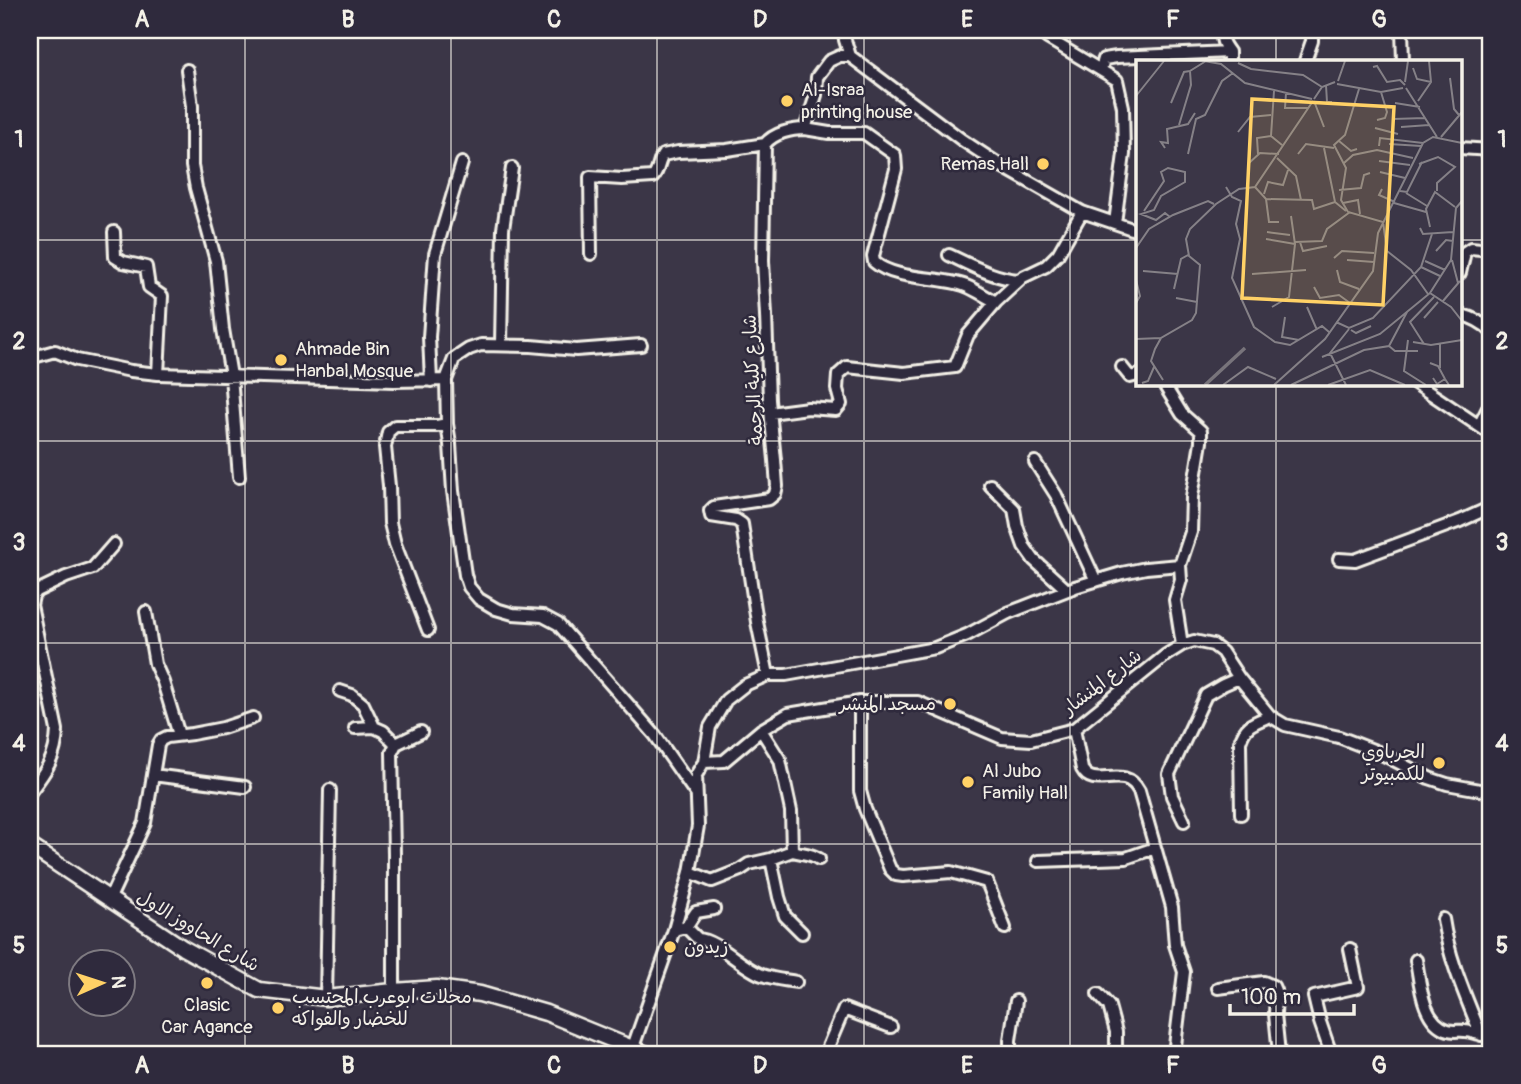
<svg xmlns="http://www.w3.org/2000/svg" width="1521" height="1084" font-family="Pangolin,'Playpen Sans Arabic',sans-serif">
<style>
.lines{fill:none;stroke-linecap:round;stroke-linejoin:round}
.minor-casing{stroke:#f4f1e8;stroke-width:16}
.major-casing{stroke:#f4f1e8;stroke-width:19}
.minor{stroke:#2f2a3d;stroke-width:10}
.major{stroke:#2f2a3d;stroke-width:14}
.grid{fill:none;stroke:#f4f1e8;stroke-width:2;stroke-opacity:0.55}
.poi-dot{fill:#ffd166;stroke:#2f2a3d;stroke-width:2.5}
.labels{text-anchor:middle;dominant-baseline:central;stroke-width:5;stroke-linejoin:round;paint-order:stroke}
.poi-label{font-size:19px;fill:#f4f1e8;stroke:#2f2a3d;text-anchor:start}
.street-label{font-size:19px;fill:#f4f1e8;stroke:#2f2a3d}
.inset-river{fill:none;stroke:#78747b;stroke-width:3.5}
.inset-road{fill:none;stroke:#858187;stroke-width:2}
.view{fill:#ffd166;fill-opacity:0.15;stroke:#ffd166;stroke-width:3.5}
.inset-edge{fill:none;stroke:#f4f1e8;stroke-width:3.5}
.neatline{fill:none;stroke:#f4f1e8;stroke-width:2.5}
.grid-label{font-size:23px;text-anchor:middle;font-weight:bold;fill:#f4f1e8}
</style>
<rect width="100%" height="100%" fill="#3b3647"/>
<filter id="ink" filterUnits="userSpaceOnUse"><feTurbulence type="fractalNoise" baseFrequency=".0143" numOctaves="2"/><feDisplacementMap in="SourceGraphic" scale="14" xChannelSelector="R" yChannelSelector="G"/><feConvolveMatrix kernelMatrix="1 2 1 2 8 2 1 2 1" color-interpolation-filters="sRGB"/></filter>
<g filter="url(#ink)">
<g class="lines">
<g class="minor-casing">
<path id="minor" d="M844 30 845 40 850 56 962 140 1003 167 1082 212 1138 231
M1043 30 1047 38 1117 80 1123 107 1124 154 1115 223
M1224 30C1220 39 1223 44 1229 52
M1402 30 1403 61
M1305 61 1312 41V30
M1101 69 1104 59 1117 57 1229 52V61
M187 70 192 106V166L196 188 216 261 223 329 231 376 239 477
M805 129 829 133H864L895 155 896 169 873 256 874 262C896 281 940 276 966 286 976 290 986 297 996 302
M1460 148 1491 150
M114 232 115 257 123 262 146 267 149 287 162 296 158 374
M591 254 590 177 622 179 653 177C659 171 658 162 663 155L678 152 727 150 765 144
M949 255C972 266 994 278 1019 280
M1460 273 1465 252 1471 248 1491 250
M1460 313 1462 315C1474 318 1482 322 1491 331
M501 345 503 229 512 168
M641 345 576 350 531 346 481 345 469 349 454 359 446 380 447 424 450 444 453 491 465 575 469 587 479 599 496 609 513 614 543 616 558 624 655 735 696 794
M30 358 55 351 77 360 131 371 158 374 394 381 446 380
M1122 367 1130 377 1138 375
M431 381 429 337 435 254 462 163
M1163 383 1182 414 1201 431V442L1192 497 1191 532 1180 565 1181 580 1175 600 1182 645
M1415 383 1491 434
M770 413 808 408 836 410 841 404 837 389 838 375 847 367 904 373 955 367 968 335 996 302 1023 277 1046 266 1058 254 1082 212
M1479 426 1491 402
M1035 462 1056 495 1096 581
M990 485 1014 509 1017 526 1024 546 1034 560 1067 590
M1339 559 1355 560 1460 521 1491 507
M146 612 155 664 163 682 179 735
M428 630 395 544 390 523 389 486 385 447 388 432 395 426H437L447 424
M768 675 757 622 742 524 736 520 711 516 710 511 714 507 769 499 775 494 777 486 775 460 769 400 766 315 763 261 765 144C774 133 791 129 805 129L816 95 817 77 829 61 840 56H850
M340 691 352 695 363 704 374 727 383 731 396 744 392 752 394 854V991
M860 702V791L865 809 890 869 896 875 903 876 951 872 987 882 1005 928
M355 728 374 727
M1074 729 1082 769C1094 792 1124 762 1139 791L1172 907 1175 945 1184 972 1174 1054
M396 744 421 732
M704 762 710 727 726 700 745 685 768 675H786L935 648 967 635 1008 613 1075 587 1122 573 1146 568 1180 565
M153 775 245 787
M30 792C46 771 56 758 57 730L31 605 33 596 37 591 66 577 93 568 114 544
M1241 814 1240 742C1246 724 1253 723 1270 716
M1184 821 1172 796 1169 774 1206 695 1223 685 1239 678
M792 851C803 854 811 853 819 859
M771 859 779 897 785 916 802 933
M1038 861 1126 858 1155 848
M690 872 712 881 740 870 749 864 771 859 792 851 791 811 780 760 761 730
M109 900 145 823 158 745 161 740 167 737 192 734 223 728 253 718
M1443 919C1449 960 1466 997 1481 1035
M686 927 696 912 714 909
M674 930 686 927 698 939C718 940 742 968 762 975 773 979 785 980 796 982
M1416 960C1420 982 1422 1023 1448 1030 1454 1032 1459 1030 1465 1031 1476 1032 1478 1036 1491 1034
M1218 988 1264 982 1273 986 1276 993 1275 1014 1279 1054
M1098 994 1109 1006 1116 1032V1054
M326 998 330 790
M608 1054 633 1047 674 930 690 872 698 826 696 775 704 762 724 761 761 730 788 714 860 702H918L1002 738 1031 740 1074 729 1166 655 1182 645 1194 641 1213 645 1222 652 1239 678 1270 716 1285 725 1339 737 1378 752 1429 778 1447 784 1491 792
M825 1054 844 1009 891 1027
M1010 1054V1040L1016 1001
M1331 1054 1320 1022 1314 997 1358 987 1350 949"/>
</g>
<g class="major-casing">
<path id="major" d="M30 846 183 948 259 990 326 998 394 991 437 988 480 994 546 1013 647 1054"/>
</g>
<use href="#minor" class="minor"/>
<use href="#major" class="major"/>
</g>
</g>
<path class="grid" d="M245 30V1054M451 30V1054M657 30V1054M864 30V1054M1070 30V1054M1276 30V61M30 240H1138M1460 240H1491M1276 383V1054M30 441H1491M30 643H1491M30 844H1491"/>
<g class="poi-dot">
<circle cx="787" cy="101" r="7"/>
<circle cx="1043" cy="164" r="7"/>
<circle cx="281" cy="360" r="7"/>
<circle cx="950" cy="704" r="7"/>
<circle cx="1439" cy="763" r="7"/>
<circle cx="968" cy="782" r="7"/>
<circle cx="670" cy="947" r="7"/>
<circle cx="207" cy="983" r="7"/>
<circle cx="278" cy="1008" r="7"/>
</g>
<g class="labels">
<g class="poi-label">
<text x="801" y="90">Al-Israa<tspan x="801" dy="22">printing house</tspan></text>
<text x="1029" y="164" text-anchor="end">Remas Hall</text>
<text x="295" y="349">Ahmade Bin<tspan x="295" dy="22">Hanbal Mosque</tspan></text>
<text x="936" y="704" text-anchor="end">مسجد المنشر</text>
<text x="1425" y="752" text-anchor="end">الحرباوي<tspan x="1425" dy="22">للكمبيوتر</tspan></text>
<text x="982" y="771">Al Jubo<tspan x="982" dy="22">Family Hall</tspan></text>
<text x="684" y="947">زيدون</text>
<text x="292" y="997">محلات ابوعرب المحتسب<tspan x="292" dy="22">للخضار والفواكه</tspan></text>
<text x="207" y="1005" text-anchor="middle">Clasic<tspan x="207" dy="22">Car Agance</tspan></text>
</g>
<g class="street-label">
<text transform="translate(753 380) rotate(-93)">شارع كلية الرحمة</text>
<text transform="translate(1102 682) rotate(-38)">شارع المنشار</text>
<text transform="translate(198 931) rotate(31)">شارع الحاووز الاول</text>
</g>
</g>
<g transform="translate(1136 60)">
<rect width="326" height="326" fill="#3b3647"/>
<path class="inset-river" d="M69 325 109 288"/>
<path class="inset-road" d="M68 1 85 4 109 23 176 39M102 3 115 9 167 15 186 27M237 7 241 6 251 22 264 20 269 25M277 8 281 19 295 22M314 18 318 49 323 55M202 21 209 1M269 22 272 1M201 24 245 32 267 28M190 25 191 42H196M270 28 301 77M223 29 209 75 198 85 210 108 205 140 212 152 247 162 251 191 275 210 292 234M138 31 135 76 146 85M150 33 149 48H172M0 36 28 1M178 39 186 27 199 22M178 41 188 67M282 41 295 22 293 1M35 43 48 12 54 11M259 43 284 47M257 54V59L289 58M241 60 249 58 251 52 245 32M43 65 55 25 54 11 70 1M265 67 293 65M239 68 262 74M102 72 114 57 135 55M305 77 326 52M203 81 215 91 221 89M253 84 285 86M243 86 244 78 287 83M29 88 25 82 32 83 31 69 52 64 59 53M188 88 199 142 210 151M52 94 60 59 69 55 86 21 97 13M122 94 121 78 135 76M162 94 170 84 198 88M141 98 160 116 165 140M243 101 274 105M113 103 124 93 143 94M208 103 217 95 241 90 277 98M283 104 302 97 319 107 301 123V131M244 112 269 118M90 127 96 137 105 141 100 164 104 179 96 218 118 267 139 282 154 285 186 266 193 272M119 127 130 139 176 140 178 149 199 142M246 129 243 135 259 142M203 130 225 128 228 115 234 113M264 131 271 132 286 102M270 133 291 146M128 134 132 122 147 125 152 110M130 139 133 162H143M326 141 320 148 315 200 294 233 315 247 326 261M207 143 222 140 224 154M258 143 290 152M8 151 28 121 25 112 32 108 49 112V122L25 136 18 150 5 154 20 160 29 153 34 157M294 167 290 149 299 132 319 147M284 168 287 174 317 172M131 172 154 175M130 179 159 184M159 182 186 181 191 169 214 152M164 182 167 191 191 186M0 188 13 169 37 155 72 141 78 144M300 191 310 180 317 181M198 198 206 191 238 193M211 200 238 202M316 200 322 223M289 201 309 210M285 207 304 216M201 210 204 222 223 229M7 211 42 214M116 214 170 210M0 220 4 236 0 243M178 227 184 238 203 235 214 243M38 229 45 199 52 195M40 238 61 242M307 241 324 221M136 247 153 237 159 184 155 156M171 247 181 270M149 257 146 277 163 280M288 258 302 242M200 262 213 268 237 258 285 207 296 174M215 270 220 273 235 266M0 279 25 278M272 280 268 311 290 325M277 282 295 285 326 280M288 284 274 262 298 237M304 284V308M253 286 259 291H282M186 297 244 274 294 233M294 303 302 306 309 319M297 318 301 324 309 319 313 325M27 320 15 301 19 289 25 278 56 260 60 253 64 205 53 196 50 179 54 169 80 144 103 129 119 127 177 41M6 323 12 321 18 307M87 325 112 307 140 319M138 325 189 279 237 211 242 173 287 83 297 77 326 83M155 325 228 290 253 286 271 252M192 325 234 310 269 325M210 325 194 293 213 269"/>
<path class="view" d="M116 39 258 47 247 245 106 238Z"/>
<rect width="326" height="326" class="inset-edge"/>
</g>
<rect width="1521" height="1084" fill="none" stroke="#2f2a3d" stroke-width="77"/>
<g transform="translate(102 983) rotate(87)"><circle r="33" fill="#2f2a3d" stroke="#7e7a81" stroke-width="2"/>
<path d="M0-5L12 26L0 18L-12 26Z" fill="#ffd166"/>
<text y="-10" font-size="19" font-weight="bold" text-anchor="middle" fill="#f4f1e8">N</text>
</g>
<path d="M1230 1004v10h124v-10" fill="none" stroke="#f4f1e8" stroke-width="3.5"/>
<text x="1241" y="1004" font-size="21" fill="#f4f1e8" stroke="#2f2a3d" stroke-width="5" paint-order="stroke">100 m</text>
<rect x="38" y="38" width="1444" height="1008" class="neatline"/>
<g class="grid-label">
<text x="142" y="27">A</text>
<text x="348" y="27">B</text>
<text x="554" y="27">C</text>
<text x="760" y="27">D</text>
<text x="967" y="27">E</text>
<text x="1173" y="27">F</text>
<text x="1379" y="27">G</text>
<text x="19" y="147">1</text>
<text x="1502" y="147">1</text>
<text x="19" y="349">2</text>
<text x="1502" y="349">2</text>
<text x="19" y="550">3</text>
<text x="1502" y="550">3</text>
<text x="19" y="751">4</text>
<text x="1502" y="751">4</text>
<text x="19" y="953">5</text>
<text x="1502" y="953">5</text>
<text x="142" y="1073">A</text>
<text x="348" y="1073">B</text>
<text x="554" y="1073">C</text>
<text x="760" y="1073">D</text>
<text x="967" y="1073">E</text>
<text x="1173" y="1073">F</text>
<text x="1379" y="1073">G</text>
</g>
</svg>
